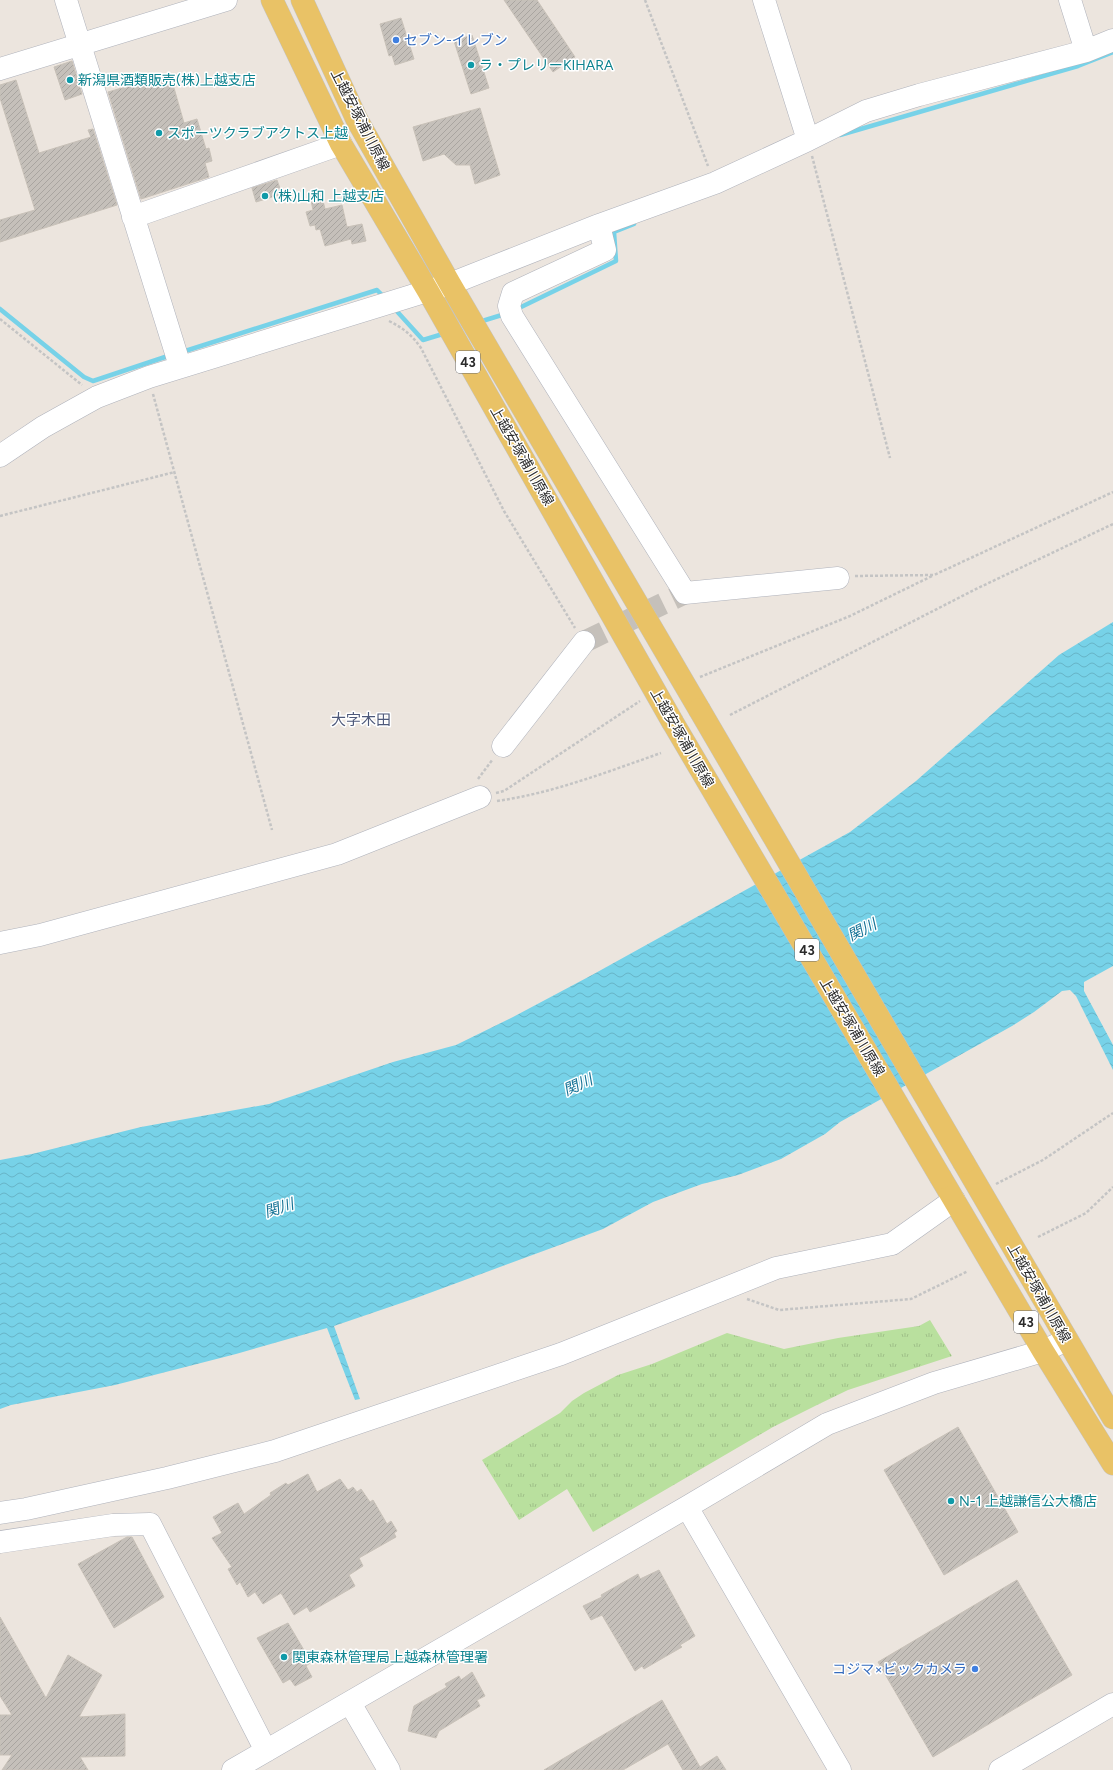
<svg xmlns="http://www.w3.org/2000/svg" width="1113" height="1770" font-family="Figtree,'Noto Sans JP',sans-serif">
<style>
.grass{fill:url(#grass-tufts)}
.water{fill:url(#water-waves)}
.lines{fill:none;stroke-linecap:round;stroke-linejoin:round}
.stream{stroke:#77d2e8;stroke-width:4.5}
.building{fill:url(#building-hatch);stroke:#c8c1b8}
.minor-tunnel{stroke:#c5c0ba;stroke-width:22;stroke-dasharray:22 11;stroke-linecap:butt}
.minor-casing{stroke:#afb2bb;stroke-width:23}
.major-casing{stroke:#c4c4c4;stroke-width:23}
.path{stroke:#c4c4c4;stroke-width:2.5;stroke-dasharray:3 2;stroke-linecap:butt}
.minor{stroke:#fff;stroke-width:22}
.major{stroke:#e9c266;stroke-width:22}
.major-bridge-casing{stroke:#c4c4c4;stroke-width:23;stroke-linecap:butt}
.major-bridge{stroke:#e9c266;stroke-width:22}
.shop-dot{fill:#3f7fe0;stroke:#fff;stroke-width:1.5}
.culture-dot{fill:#0f9aa8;stroke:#fff;stroke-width:1.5}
.labels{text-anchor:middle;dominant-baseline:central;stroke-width:3;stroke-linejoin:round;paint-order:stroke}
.shield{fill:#fff;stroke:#6b6b6b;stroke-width:1}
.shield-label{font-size:13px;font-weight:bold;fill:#2b2b2b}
.shop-label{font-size:14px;fill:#366cbe;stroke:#fff;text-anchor:start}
.culture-label{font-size:14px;fill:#0d838f;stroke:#fff;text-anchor:start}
.street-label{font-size:14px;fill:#2b2b2b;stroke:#fff}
.neighbourhood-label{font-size:15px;fill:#4e597a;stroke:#fff}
.water-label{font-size:15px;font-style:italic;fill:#157396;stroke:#fff}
</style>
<defs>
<pattern id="grass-tufts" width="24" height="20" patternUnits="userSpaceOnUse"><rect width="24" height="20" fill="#b9e09e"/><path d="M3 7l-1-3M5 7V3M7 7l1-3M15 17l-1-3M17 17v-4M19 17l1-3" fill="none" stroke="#9fc088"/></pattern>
<pattern id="water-waves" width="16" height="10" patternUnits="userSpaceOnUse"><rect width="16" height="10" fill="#77d2e8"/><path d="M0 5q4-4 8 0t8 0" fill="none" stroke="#67b4c7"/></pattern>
<pattern id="building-hatch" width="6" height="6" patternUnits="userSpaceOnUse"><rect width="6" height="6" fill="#c5c0ba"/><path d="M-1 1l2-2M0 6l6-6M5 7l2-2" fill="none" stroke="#a9a5a0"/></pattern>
</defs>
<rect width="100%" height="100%" fill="#ece5de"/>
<path class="grass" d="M930 1320 952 1356 848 1390 817 1405 773 1427 593 1532 567 1489 519 1520 482 1460 560 1413 572 1401 584 1393 618 1375 652 1364 727 1333 784 1349 838 1338 919 1326Z"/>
<path class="water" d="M1113 622V966L1084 982V991L1113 1045V1070L1076 996 1070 990 1062 991 1034 1012 1012 1026 840 1122 825 1134 781 1159 738 1175 702 1184 653 1202 603 1229 416 1298 334 1326 360 1399 355 1400 327 1328 236 1354 115 1385 11 1405 0 1409V1160L32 1154 141 1127 269 1104 393 1062 456 1045 513 1017 592 975 850 832 916 781 1059 655Z"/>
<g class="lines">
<path class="stream" d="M840 135 1078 66 1113 52
M393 307 423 340 446 333
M0 309 84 377 93 381 171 355
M517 309 616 261 614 232 634 224
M479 322 505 314
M182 352 377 290 384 297"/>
</g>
<path class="building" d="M504 0H537L575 57 553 72Z
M401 18 414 59 395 65 392 55 389 56 380 24Z
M472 35 489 88 471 94 454 41Z
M72 61 82 94 65 100 54 67Z
M170 74 184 123 197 119 206 149 209 148 212 161 205 163 209 177 141 199 108 92Z
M16 80 39 153 91 137 88 130 93 129 117 205 0 242V220L35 210 0 98V85Z
M480 108 500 175 475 184 470 165H456L444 154 423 161 413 127Z
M277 180 282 194 256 202 252 188Z
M321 193 325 209 342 205 347 227 362 224 366 241 352 244 351 239 325 246 320 229 316 230 315 225 310 226 306 212 313 210 310 196Z
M958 1427 1018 1532 944 1575 884 1470Z
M308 1474 317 1492 340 1479 348 1490 353 1487 357 1492 361 1489 370 1502 373 1500 387 1524 391 1521 397 1531 394 1533 396 1537 359 1558 363 1566 349 1575 355 1586 310 1612 307 1607 294 1615 281 1593 263 1604 255 1592 248 1597 240 1582 237 1585 228 1569 232 1567 212 1538 222 1533 213 1517 238 1503 244 1514 271 1495 270 1493 286 1483 288 1485Z
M127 1537H132L164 1597 114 1628 78 1564Z
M659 1570 695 1636 680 1645 682 1647 644 1669 642 1666 635 1671 602 1615 591 1620 583 1606 602 1597 601 1595 638 1574 640 1579Z
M1017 1580 1072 1675 933 1757 878 1662Z
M0 1617 46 1698 68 1655 102 1675 79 1717 125 1714V1756L80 1757 88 1770H2L12 1755H0V1715H12L0 1696Z
M288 1623 311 1662 306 1666 312 1677 295 1686 290 1679 283 1683 257 1638Z
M472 1672 485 1696 477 1700 480 1706 439 1731 436 1738 408 1731 414 1706 447 1687 445 1684 459 1676 461 1680Z
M662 1700 700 1767 717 1756 726 1770H683L668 1744 623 1770H544Z"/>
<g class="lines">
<path class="minor-tunnel" d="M584 642 685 593"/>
<g class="minor-casing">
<path id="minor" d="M66 0 180 366
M764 0 808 140
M1070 0 1086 51
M0 69 226 0
M133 217 341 144
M599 225 605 250 513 293 509 306 512 316 685 593 838 578
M0 456 43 427 97 397 149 377 450 284 599 225 715 183 808 140 866 111 919 95 1086 51 1113 40
M503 746 584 642
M0 943 40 935 337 854 480 797
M687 1507 840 1770
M0 1513 26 1509 167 1478 275 1451 561 1354 776 1268 892 1244 954 1200
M0 1542 113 1525 150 1524 266 1751
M350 1703 389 1770
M233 1770 687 1507 827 1424 934 1383 1043 1351 1067 1340
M1000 1770 1113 1704"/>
</g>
<g class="major-casing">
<path id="major" d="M272 0 341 144 428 291 672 721
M302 0 357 120 450 284 699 709
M964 1163 1113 1418
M941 1178 1043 1351 1113 1464"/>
</g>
<path class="path" d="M645 0 708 166
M812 156 890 458
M0 319 82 385
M389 321C403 328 412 335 421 348L504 511 575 628
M153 394 272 830
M0 516 175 472
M855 576 934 575 1113 492
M700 677 850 616 932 576
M730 715 976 589 1113 524
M478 779 493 759
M496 793 504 791 640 701
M497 801C553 793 607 772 661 753
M996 1184 1043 1160 1113 1113
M1038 1237 1086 1213 1113 1187
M747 1299 779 1310 911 1299 968 1271"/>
<use href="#minor" class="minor"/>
<use href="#major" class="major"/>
<g class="major-bridge-casing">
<path id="major-bridge" d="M699 709 964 1163
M672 721 941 1178"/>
</g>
<use href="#major-bridge" class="major-bridge"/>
</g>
<g class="shop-dot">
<circle cx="396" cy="40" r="4"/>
<circle cx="975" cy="1669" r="4"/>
</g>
<g class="culture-dot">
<circle cx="471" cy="65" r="4"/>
<circle cx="70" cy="80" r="4"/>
<circle cx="159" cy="133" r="4"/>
<circle cx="265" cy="196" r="4"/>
<circle cx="951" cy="1501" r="4"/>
<circle cx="284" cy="1657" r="4"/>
</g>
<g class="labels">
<g class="shield">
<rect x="456" y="351" width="24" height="22" rx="3"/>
<rect x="795" y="939" width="24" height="22" rx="3"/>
<rect x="1014" y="1311" width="24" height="22" rx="3"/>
</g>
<g class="shield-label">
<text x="468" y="362">43</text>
<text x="807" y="950">43</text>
<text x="1026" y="1322">43</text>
</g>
<g class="shop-label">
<text x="404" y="40">セブン-イレブン</text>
<text x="967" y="1669" text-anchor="end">コジマ×ビックカメラ</text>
</g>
<g class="culture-label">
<text x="479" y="65">ラ・プレリーKIHARA</text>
<text x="78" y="80">新潟県酒類販売(株)上越支店</text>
<text x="167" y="133">スポーツクラブアクトス上越</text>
<text x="273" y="196">(株)山和 上越支店</text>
<text x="959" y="1501">N-1 上越謙信公大橋店</text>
<text x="292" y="1657">関東森林管理局上越森林管理署</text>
</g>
<g class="street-label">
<text transform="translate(360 120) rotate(63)">上越安塚浦川原線</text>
<text transform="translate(522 456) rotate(60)">上越安塚浦川原線</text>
<text transform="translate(682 738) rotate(60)">上越安塚浦川原線</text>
<text transform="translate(852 1027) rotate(59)">上越安塚浦川原線</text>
<text transform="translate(1039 1293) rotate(60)">上越安塚浦川原線</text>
</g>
<g class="neighbourhood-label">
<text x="361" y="720">大字木田</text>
</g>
<g class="water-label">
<text transform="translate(862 930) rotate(-27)">関川</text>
<text transform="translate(578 1085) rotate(-24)">関川</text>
<text transform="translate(279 1208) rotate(-18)">関川</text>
</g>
</g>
</svg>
